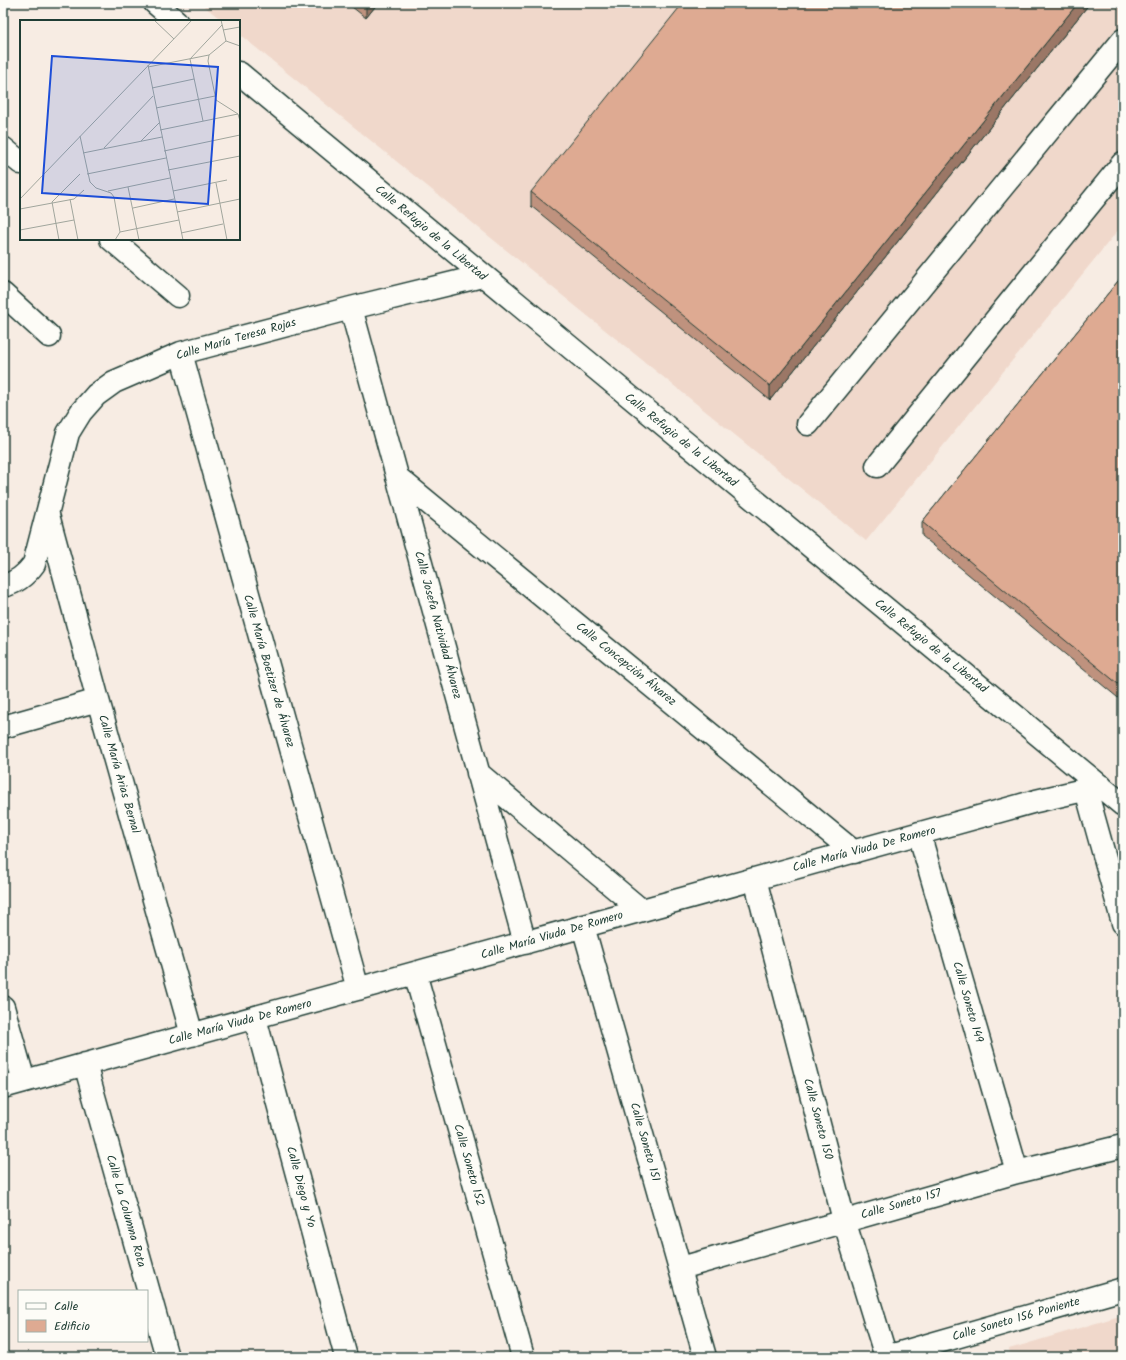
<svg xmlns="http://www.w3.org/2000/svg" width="1126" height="1360" font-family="Kalam,sans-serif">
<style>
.built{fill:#f0d8cb}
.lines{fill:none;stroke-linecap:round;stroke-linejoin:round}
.minor-casing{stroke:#1f3d34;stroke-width:25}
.minor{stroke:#fdfcf7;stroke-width:22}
.wall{fill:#bf927e;stroke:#1f3d34}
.shaded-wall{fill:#9b7766;stroke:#1f3d34}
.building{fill:#deaa92;stroke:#1f3d34}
.labels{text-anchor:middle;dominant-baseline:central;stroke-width:3;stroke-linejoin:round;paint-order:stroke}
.street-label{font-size:12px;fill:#1f3d34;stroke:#fdfcf7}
.inset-road{fill:none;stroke:#a1a69d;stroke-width:1}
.view{fill:#1d4ed8;fill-opacity:0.15;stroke:#1d4ed8;stroke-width:2}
.inset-edge{fill:none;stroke:#1f3d34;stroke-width:2}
</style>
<rect width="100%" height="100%" fill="#f7ece3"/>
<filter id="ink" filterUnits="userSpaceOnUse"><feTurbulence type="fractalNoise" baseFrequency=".025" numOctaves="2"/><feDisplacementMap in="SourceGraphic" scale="8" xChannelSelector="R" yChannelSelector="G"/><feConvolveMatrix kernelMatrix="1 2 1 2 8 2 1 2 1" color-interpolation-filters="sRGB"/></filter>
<g filter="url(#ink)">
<path class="built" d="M200 3H1123V224L866 541 239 34V21H223Z
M1123 1315V1357H1011L1009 1349Z"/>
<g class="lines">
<g class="minor-casing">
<path id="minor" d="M155 3 176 21
M239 73 1123 805
M3 148 21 163
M111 239 178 296
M3 294 49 336
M351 308 525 943
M181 353 358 989
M808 424 1123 40
M877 466 1123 163
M397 477 854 852
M48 515 98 700 192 1035
M3 586C16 583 26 575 34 564L68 433 81 412 96 395 114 382 181 353 351 308 482 276
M3 727 98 700
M478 773 641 910
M1086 790 1123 923
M919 833 1017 1172
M755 879 844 1220 886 1357
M583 926 705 1357
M415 973 523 1357
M3 1007 24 1081
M255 1018 346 1357
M85 1064 167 1357
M3 1087 1036 801 1101 786
M681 1268 1017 1172 1123 1146
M886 1357 1123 1289"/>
</g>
<use href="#minor" class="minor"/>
</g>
<path class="wall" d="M347 3H378L366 18Z
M1090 3 770 400 531 206V192Z
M1123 275V702L922 536V522Z"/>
<path class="shaded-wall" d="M367 3H378L366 18V4Z
M1078 3H1090L770 400V386Z"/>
<path class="building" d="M683 3H1078L770 386 531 192Z
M1123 275V688L922 522Z"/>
</g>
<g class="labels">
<g class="street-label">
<text transform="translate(431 233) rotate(40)">Calle Refugio de la Libertad</text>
<text transform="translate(236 339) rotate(-16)">Calle María Teresa Rojas</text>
<text transform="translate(681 440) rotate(39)">Calle Refugio de la Libertad</text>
<text transform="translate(438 625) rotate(75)">Calle Josefa Natividad Álvarez</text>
<text transform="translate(931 646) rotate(39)">Calle Refugio de la Libertad</text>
<text transform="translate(626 664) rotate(39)">Calle Concepción Álvarez</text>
<text transform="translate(269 671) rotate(74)">Calle María Boetizer de Álvarez</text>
<text transform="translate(119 774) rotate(74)">Calle María Arias Bernal</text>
<text transform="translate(864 849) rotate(-15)">Calle María Viuda De Romero</text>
<text transform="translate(552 935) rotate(-16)">Calle María Viuda De Romero</text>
<text transform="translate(968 1002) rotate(74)">Calle Soneto 149</text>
<text transform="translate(240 1022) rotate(-15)">Calle María Viuda De Romero</text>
<text transform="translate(818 1119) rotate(75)">Calle Soneto 150</text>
<text transform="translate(645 1142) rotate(74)">Calle Soneto 151</text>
<text transform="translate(469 1165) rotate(74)">Calle Soneto 152</text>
<text transform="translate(301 1187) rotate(75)">Calle Diego y Yo</text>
<text transform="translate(901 1204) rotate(-16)">Calle Soneto 157</text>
<text transform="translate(126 1211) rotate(74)">Calle La Columna Rota</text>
<text transform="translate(1016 1319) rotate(-16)">Calle Soneto 156 Poniente</text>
</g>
</g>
<g transform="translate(20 20)">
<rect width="220" height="220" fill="#f7ece3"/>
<path class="inset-road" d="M134 0 154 19M201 0 206 21M203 10 220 7M206 21 189 35 188 41 196 80 218 94 220 101M206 21 220 26M128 45 163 220M128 47 189 35M132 68 174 59M136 88 195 76M183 101 170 39 202 5M140 110 218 94M60 116 70 162 76 168 91 173 94 177 100 212 95 220M121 121 139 103M84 128 133 76M144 131 220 115M63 133 142 117M148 150 220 136M67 154 146 138M196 163 207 220M108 167 119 220M88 171 150 158M153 171 207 160M0 179 172 0M50 179 58 220M113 188 154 179M0 189 54 179 64 170M157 192 220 179M0 210 54 200M100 212 159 200M161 213 203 204M39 220 32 182 60 154"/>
<path class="view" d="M32 36 198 47 188 184 22 173Z"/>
<rect width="220" height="220" class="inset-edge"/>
</g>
<rect width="1126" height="1360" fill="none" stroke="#fdfcf7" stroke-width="16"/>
<rect x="8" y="8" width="1110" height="1344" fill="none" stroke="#1f3d34" stroke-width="1.5" filter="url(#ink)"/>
<rect x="18" y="1290" width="130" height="52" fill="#fdfcf7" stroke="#a4b0a9"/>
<rect x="26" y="1303" width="20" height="6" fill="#fdfcf7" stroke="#a4b0a9"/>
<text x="54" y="1310" font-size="12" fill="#1f3d34">Calle</text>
<rect x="26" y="1320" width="20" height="12" fill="#deaa92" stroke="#a4b0a9"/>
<text x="54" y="1330" font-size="12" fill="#1f3d34">Edificio</text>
</svg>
